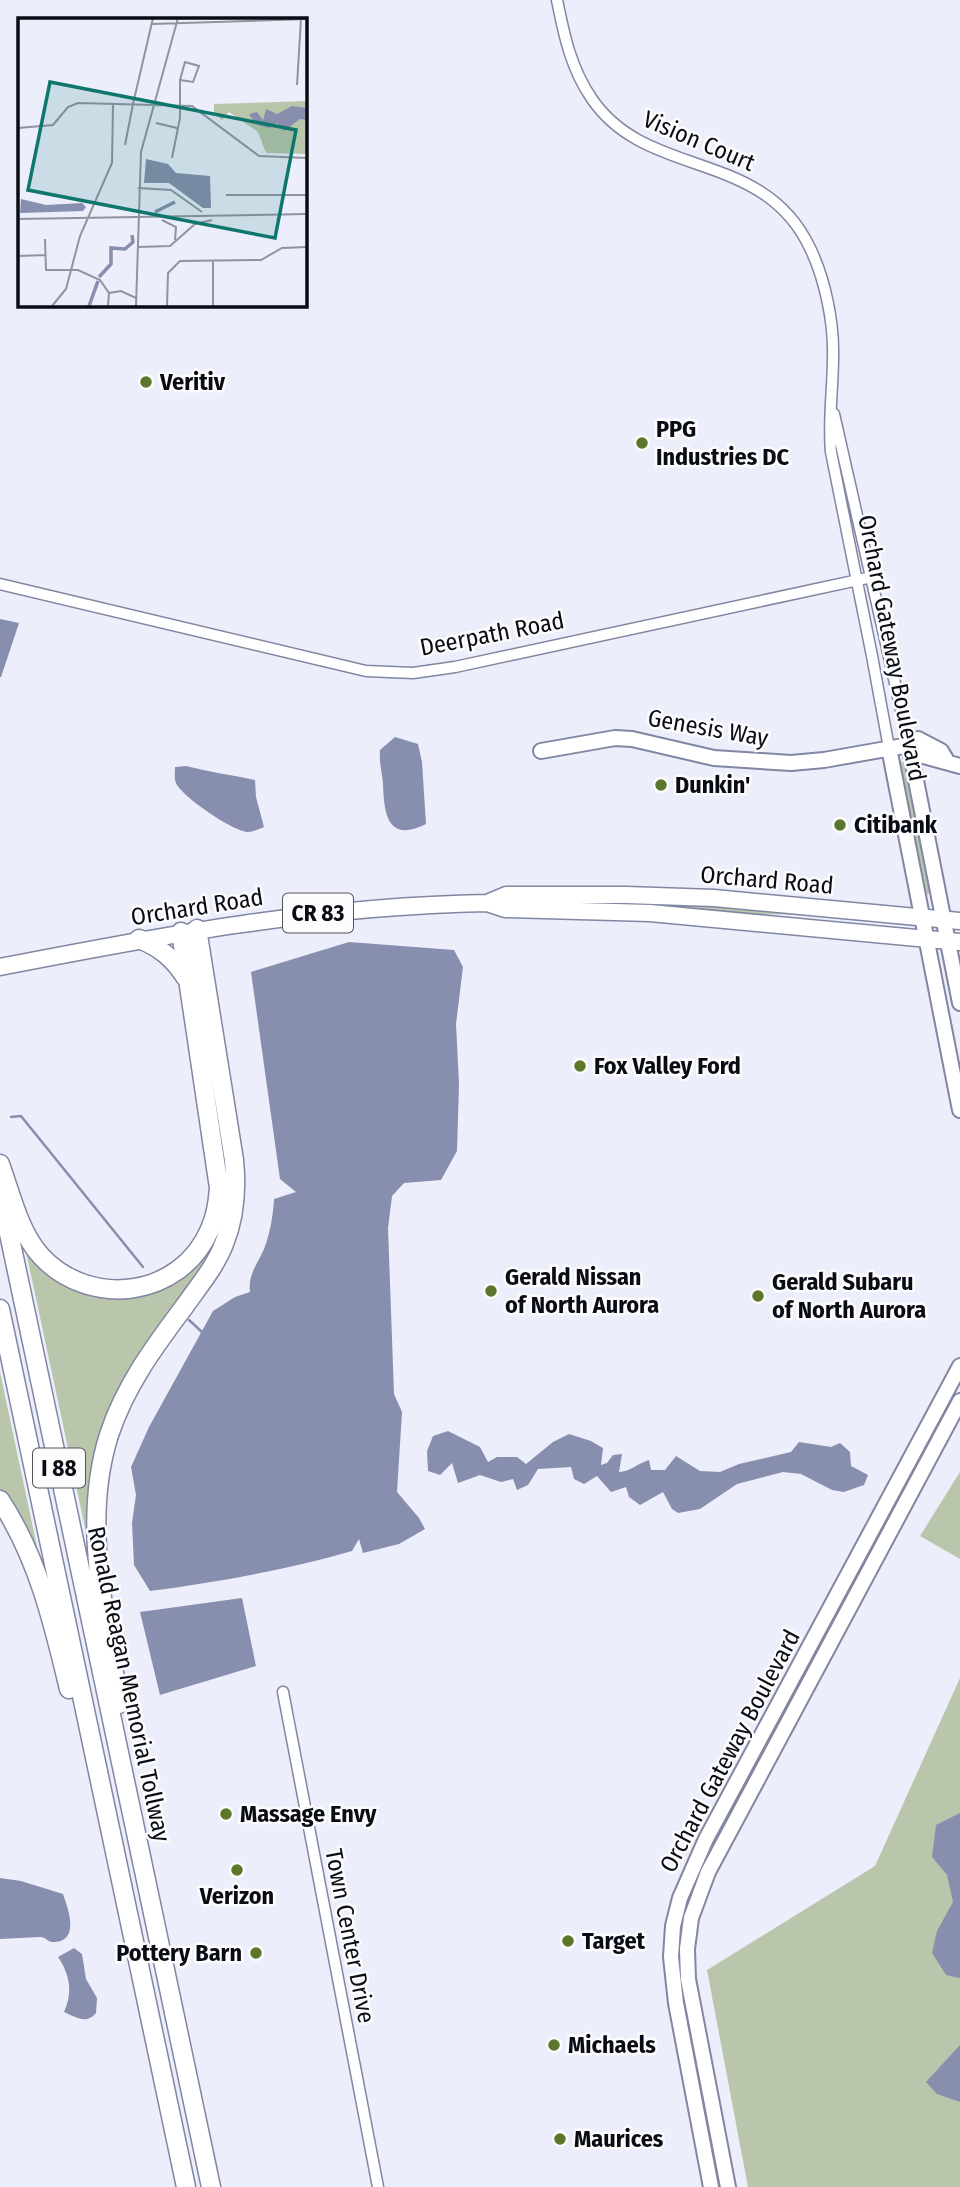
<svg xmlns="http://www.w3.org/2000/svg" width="960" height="2187" font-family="'Fira Sans Condensed',sans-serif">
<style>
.green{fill:#bac6ab}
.water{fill:#888ead}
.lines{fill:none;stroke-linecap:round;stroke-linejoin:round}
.stream{stroke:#888ead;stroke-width:2.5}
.street-casing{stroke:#8186a2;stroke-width:13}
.secondary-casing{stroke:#8186a2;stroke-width:18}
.primary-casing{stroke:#8186a2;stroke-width:19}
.highway-casing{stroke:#8186a2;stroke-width:21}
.street{stroke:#fff;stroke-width:10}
.secondary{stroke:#fff;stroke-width:14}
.primary{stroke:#fff;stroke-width:16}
.highway{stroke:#fff;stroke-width:18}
.poi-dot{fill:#5c772b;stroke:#fcfcfc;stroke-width:2.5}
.labels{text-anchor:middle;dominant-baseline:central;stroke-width:5;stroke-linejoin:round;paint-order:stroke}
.shield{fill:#fcfcfc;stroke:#52535a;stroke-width:2}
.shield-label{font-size:23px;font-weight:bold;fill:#090b15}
.street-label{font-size:24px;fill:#090b15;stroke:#fcfcfc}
.poi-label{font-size:24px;font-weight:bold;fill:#090b15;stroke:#fcfcfc;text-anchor:start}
.inset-river{fill:none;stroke:#888ead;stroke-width:3.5}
.inset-road{fill:none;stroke:#91939f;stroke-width:2}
.view{fill:#0f766e;fill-opacity:0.15;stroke:#0f766e;stroke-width:3.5}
.inset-edge{fill:none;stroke:#090b15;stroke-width:3.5}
</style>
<rect width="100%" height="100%" fill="#eceefb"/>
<path class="green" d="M899 759 903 763 931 892 927 895Z
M583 899 715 903 807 914 728 915 500 905Z
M218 1231 221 1233 211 1255 127 1376 90 1551 25 1247 30 1254 130 1295Z
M0 1372 40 1561 7 1497 0 1489Z
M960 1472V1559L920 1536Z
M820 1638 822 1639 805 1679 746 1789 744 1788 762 1746Z
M960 1678V2187H748L707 1970 875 1866Z"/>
<path class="water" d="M0 619 19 623 1 677H0Z
M395 737 418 744 422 762 426 824C388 843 384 815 383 784 382 772 379 762 380 750Z
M186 766C209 772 232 775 255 780L256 797 264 827C259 829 253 832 248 832 234 832 181 796 176 783 174 779 175 772 175 767Z
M349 942 454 950 463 967 456 1024 459 1084 457 1151 441 1180 404 1183 392 1196 388 1228 394 1394 402 1412 397 1492 419 1518 425 1529 399 1544 363 1553 359 1539 352 1551C286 1570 218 1582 150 1591L134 1565 132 1523 136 1495 131 1467 149 1427 213 1311 235 1297 250 1292C248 1274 257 1265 264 1249 270 1234 273 1216 274 1199L296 1192 280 1179 251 972Z
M448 1431 480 1447 488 1462 497 1457H517L526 1464 553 1442 569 1434 591 1441 603 1448 601 1465 607 1463 613 1455 622 1454 619 1472C630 1472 638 1463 649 1460L651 1470H665L676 1456 700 1471 720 1472 739 1464 791 1452 799 1442 831 1447 840 1443 850 1452 851 1466 868 1475 864 1485 844 1492 832 1490 801 1474 783 1472 737 1484 700 1509 678 1513 672 1509 663 1492 640 1505 629 1497 626 1487 611 1492 597 1476 584 1484 574 1479 571 1467 538 1469 528 1485 517 1490 513 1479 501 1482 480 1475 458 1483 452 1463 440 1475 428 1471 427 1451 433 1436Z
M242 1598 256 1666 160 1695 140 1612Z
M960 1813V1978L946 1975 932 1953 937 1931 953 1902 947 1875 932 1857 936 1825Z
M0 1878 21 1881 63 1894C68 1908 80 1940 55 1942 48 1943 46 1937 40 1937 27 1938 13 1938 0 1939Z
M74 1948 82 1954 86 1979 97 1998 96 2013C86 2025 76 2017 64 2012 73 1992 70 1975 58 1957Z
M960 2045V2102L937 2094 926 2082Z"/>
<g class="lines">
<path class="stream" d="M11 1117 21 1116 143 1267
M189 1320 202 1332"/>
<g class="street-casing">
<path id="street" d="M557 0C564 35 571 69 592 99 647 180 763 148 810 248 825 279 834 322 833 357 833 389 828 420 831 452L872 656 889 748
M834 414 909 745
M0 584 366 671 413 673 455 667 872 577
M283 1692 378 2187"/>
</g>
<g class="secondary-casing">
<path id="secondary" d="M909 745 960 1003
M909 745 920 755 960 766
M889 748 960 1110
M541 751 615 738 632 739 714 758 791 763 824 760 909 745 918 739 941 751 947 761
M711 2187 676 2003 671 1957 673 1926 680 1898 706 1839 960 1366
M728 2187 688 1979 687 1949 691 1918 708 1872 960 1401"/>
</g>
<g class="primary-casing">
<path id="primary" d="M487 903 505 909 650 913 960 942
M0 967C164 935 318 906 487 903L506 895H626L714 898 960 921"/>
</g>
<g class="highway-casing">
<path id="highway" d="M139 939C160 947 174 959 186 978
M0 1164C11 1194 19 1232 41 1256 90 1309 181 1298 210 1229 216 1216 218 1202 219 1188L181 932
M0 1191 211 2187
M0 1309 186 2187
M0 1500C38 1558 53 1622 69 1689
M119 1704C106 1615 81 1523 109 1435 125 1386 154 1347 184 1307 198 1287 215 1267 224 1244 235 1217 237 1190 234 1160L197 929"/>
</g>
<use href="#street" class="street"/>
<use href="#secondary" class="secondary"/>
<use href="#primary" class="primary"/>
<use href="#highway" class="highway"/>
</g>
<g class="poi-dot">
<circle cx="146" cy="382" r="7"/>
<circle cx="642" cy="443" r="7"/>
<circle cx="661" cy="785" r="7"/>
<circle cx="840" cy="825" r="7"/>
<circle cx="580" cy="1066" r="7"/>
<circle cx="491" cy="1291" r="7"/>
<circle cx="758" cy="1296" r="7"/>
<circle cx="226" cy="1814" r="7"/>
<circle cx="237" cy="1870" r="7"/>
<circle cx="568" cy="1941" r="7"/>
<circle cx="256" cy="1953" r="7"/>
<circle cx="554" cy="2045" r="7"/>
<circle cx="560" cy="2139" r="7"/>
</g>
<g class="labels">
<g class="shield">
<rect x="283" y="893.5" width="70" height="39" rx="5"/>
<rect x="33" y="1448.5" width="52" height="39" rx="5"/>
</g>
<g class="shield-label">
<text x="318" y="913">CR 83</text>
<text x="59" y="1468">I 88</text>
</g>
<g class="street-label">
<text transform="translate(699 141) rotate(23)">Vision Court</text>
<text transform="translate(492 634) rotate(-11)">Deerpath Road</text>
<text transform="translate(892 648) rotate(79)">Orchard Gateway Boulevard</text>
<text transform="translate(708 728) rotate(10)">Genesis Way</text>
<text transform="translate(767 880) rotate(5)">Orchard Road</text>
<text transform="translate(197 907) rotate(-9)">Orchard Road</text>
<text transform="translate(129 1684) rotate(78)">Ronald Reagan Memorial Tollway</text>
<text transform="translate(730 1751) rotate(-62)">Orchard Gateway Boulevard</text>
<text transform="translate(350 1936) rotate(79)">Town Center Drive</text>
</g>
<g class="poi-label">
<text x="160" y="382">Veritiv</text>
<text x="656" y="429">PPG<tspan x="656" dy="28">Industries DC</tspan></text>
<text x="675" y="785">Dunkin'</text>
<text x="854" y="825">Citibank</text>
<text x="594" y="1066">Fox Valley Ford</text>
<text x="505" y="1277">Gerald Nissan<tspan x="505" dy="28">of North Aurora</tspan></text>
<text x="772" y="1282">Gerald Subaru<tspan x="772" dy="28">of North Aurora</tspan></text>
<text x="240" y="1814">Massage Envy</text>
<text x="237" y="1896" text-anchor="middle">Verizon</text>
<text x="582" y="1941">Target</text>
<text x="242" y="1953" text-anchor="end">Pottery Barn</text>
<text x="568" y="2045">Michaels</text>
<text x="574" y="2139">Maurices</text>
</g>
</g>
<g transform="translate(18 18)">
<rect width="289" height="289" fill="#eceefb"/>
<path d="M289 83V136L248 135 240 114 211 94 204 102 196 95V86Z" fill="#bac6ab"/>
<path d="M274 88 289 90V102L282 101 266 113 259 105 251 110 237 106 231 96 239 94 245 102 248 91 259 96ZM128 141 150 146 158 155 192 158 193 190H185L151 165H126ZM3 181 28 187 64 185 68 189 65 193 2 195Z" fill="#888ead"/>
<path class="inset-river" d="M137 194 157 184M81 259 93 246V230L107 231 115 224 114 217M71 288 80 263"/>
<path class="inset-road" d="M134 6 289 1M279 67 283 1M115 86 135 0M138 105 159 110M0 110 35 107 50 89 60 85 174 88 241 138 289 140M107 127 115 86M154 140 162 100V62L167 44 181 48 175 64 162 62M120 170 153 172 184 194M208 177H289M0 201 289 196M144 202 158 209 157 222M27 221 28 252H60L82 262 91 275 90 288M120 229 152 228 177 206 194 202M0 238 28 237M195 242V288M91 275 103 273 118 280M34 288 48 271 62 218 94 145 95 86M118 288 123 134 160 0M149 288 150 255 162 243 243 242 264 230 289 229"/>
<path class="view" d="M32 64 278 112 257 220 10 172Z"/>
<rect width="289" height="289" class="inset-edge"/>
</g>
</svg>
